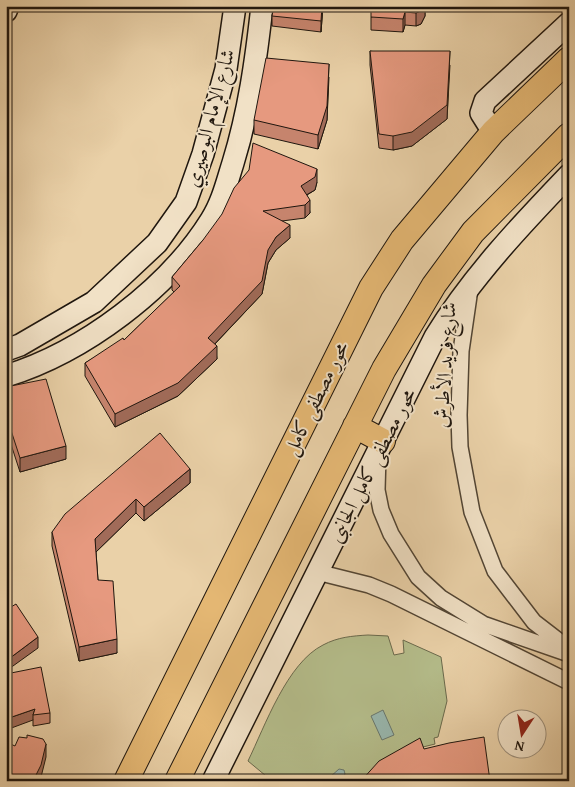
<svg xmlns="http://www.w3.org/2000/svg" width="575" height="787" font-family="'Gentium Book Plus',Amiri,serif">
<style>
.green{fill:#b4bc8a;stroke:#6a694c}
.water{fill:#98b6ad;stroke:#68766d}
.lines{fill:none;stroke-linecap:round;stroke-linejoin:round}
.street-casing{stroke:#524534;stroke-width:18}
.secondary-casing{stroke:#1f160e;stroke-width:24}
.primary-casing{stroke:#1f160e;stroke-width:26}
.street{stroke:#f1e1c6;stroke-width:15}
.secondary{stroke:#f1e1c6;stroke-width:21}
.primary{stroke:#e5b874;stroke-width:24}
.wall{fill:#c6846d;stroke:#1f160e}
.shaded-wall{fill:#a16b59;stroke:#1f160e}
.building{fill:#e6997f;stroke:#1f160e}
.labels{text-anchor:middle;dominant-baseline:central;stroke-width:4;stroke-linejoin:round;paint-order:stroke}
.street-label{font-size:20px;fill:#1f160e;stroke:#f1e1c6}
</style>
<rect width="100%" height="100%" fill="#ead1a8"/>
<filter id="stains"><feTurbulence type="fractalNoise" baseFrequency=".004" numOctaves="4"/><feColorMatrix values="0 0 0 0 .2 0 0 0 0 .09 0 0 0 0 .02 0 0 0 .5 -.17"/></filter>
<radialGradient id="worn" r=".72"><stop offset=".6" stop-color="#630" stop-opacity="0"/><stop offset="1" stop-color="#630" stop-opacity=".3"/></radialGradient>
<path class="green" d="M368 635 388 636 394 655 404 653 403 640 441 657 447 701 438 737 434 738 435 744 423 747 370 781H272L248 761C265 726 287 663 323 645 338 637 352 636 368 635Z"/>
<path class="water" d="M383 710 394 735 382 740 371 716Z
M339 769 344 770 345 774 341 781H313L321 776 330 777Z"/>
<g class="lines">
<g class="street-casing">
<path id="street" d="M470 289 461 351 459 415 460 447 472 512 495 571 534 622 569 649
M378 455 377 490 381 510 391 534 418 577 441 598 483 624 569 654
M317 572 369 585 391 594 569 682"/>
</g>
<g class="secondary-casing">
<path id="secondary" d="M6 11 8 6
M493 132 481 113 485 101 569 23
M6 350 20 345 94 302 157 243 186 202 203 154 226 69 235 6
M6 376C84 352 168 289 211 220 222 203 227 182 233 163 249 111 256 60 262 6
M213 781 435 337C471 278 521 225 569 175"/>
</g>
<g class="primary-casing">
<path id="primary" d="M355 426 383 441
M126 781 371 288 402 240 493 132 569 59
M177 781 384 369 434 285 473 232 569 135"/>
</g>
<use href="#street" class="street"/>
<use href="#secondary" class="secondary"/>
<use href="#primary" class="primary"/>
</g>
<path class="wall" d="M274 6H323L321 32 272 26V16Z
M425 6V16L421 24 416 26 405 25 403 32 371 30V17Z
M370 51 450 65 447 119 412 146 393 150 379 148 370 65Z
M329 77 327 120 318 149 254 134V120Z
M317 182 315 190 307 195 310 213 305 218 282 221 290 238 276 250 268 263 262 294 215 344 217 359 178 396 115 427 85 376V363L124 340 174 292 172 290V277L203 240Z
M6 387 66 459 20 472 6 429Z
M190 469V483L144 521 136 513 96 552 98 580 117 653 79 661 52 546V532Z
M6 674 50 713V723L33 726V720Z"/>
<path class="shaded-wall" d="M322 6H323L321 32V21Z
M423 6H425V16L421 24 416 26V13Z
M405 12V25L403 32V19Z
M450 51 447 119 412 146 393 150V136Z
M329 64 327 120 318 149V135Z
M317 169V182L315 190 301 198V186Z
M310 200V213L305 218V205Z
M290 225V238L276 250 268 263 262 294 208 351V338L276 237Z
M217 346V359L178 396 115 427V414Z
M66 446V459L20 472V458Z
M190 469V483L144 521V507Z
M136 499V513L95 553V539Z
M38 637V648L6 671V661Z
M117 639V653L79 661V647Z
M35 709 33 715V720L6 730V719Z
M46 744V757L40 781H33Z"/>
<path class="building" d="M274 6H322L321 21 272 16Z
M371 6H423L421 11 416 13 405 12 403 19 371 17Z
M370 51H450L447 105 412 132 393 136 379 134Z
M266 58 329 64 327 106 318 135 254 120Z
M253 143 317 169 315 177 301 186 310 200 305 205 263 211 290 225 276 237 268 250 262 281 208 338 217 346 178 383 115 414 85 363 123 338 124 340 180 286 172 277 203 240 222 214 234 188 249 170Z
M46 379 66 446 20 458 6 415V387Z
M160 433 190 469 144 507 136 499 95 539 98 580 113 581 117 639 79 647 52 532 65 514Z
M16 604 38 637 6 661V610Z
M41 667 50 713 33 715 35 709 6 719V674Z
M27 735 43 739 46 744 41 765 33 781H6V742L15 746 19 737 27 738Z
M484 737 490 781H361L379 761 420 738 424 749 449 743Z"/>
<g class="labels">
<g class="street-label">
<text transform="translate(209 118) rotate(-75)">شارع الإمام البوصيري</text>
<text transform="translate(444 365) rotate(-86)">شارع فريد الأطرش</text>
<text transform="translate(315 398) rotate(-64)">محور مصطفى كامل</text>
<text transform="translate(371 465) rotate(-63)">محور مصطفى كامل الجانبى</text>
</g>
</g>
<rect width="575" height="787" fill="none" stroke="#ead1a8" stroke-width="25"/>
<rect x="8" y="8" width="560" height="772" fill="none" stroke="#1f160e" stroke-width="2.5"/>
<rect x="12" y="12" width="550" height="762" fill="none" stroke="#1f160e"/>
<g transform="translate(522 734) rotate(192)"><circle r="24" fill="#f1e1c6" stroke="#9d907c"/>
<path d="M0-4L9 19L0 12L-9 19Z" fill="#8f2418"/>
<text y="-8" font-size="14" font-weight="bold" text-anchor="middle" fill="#1f160e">N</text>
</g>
<rect width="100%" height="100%" filter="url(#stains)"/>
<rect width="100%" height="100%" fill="url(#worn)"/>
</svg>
